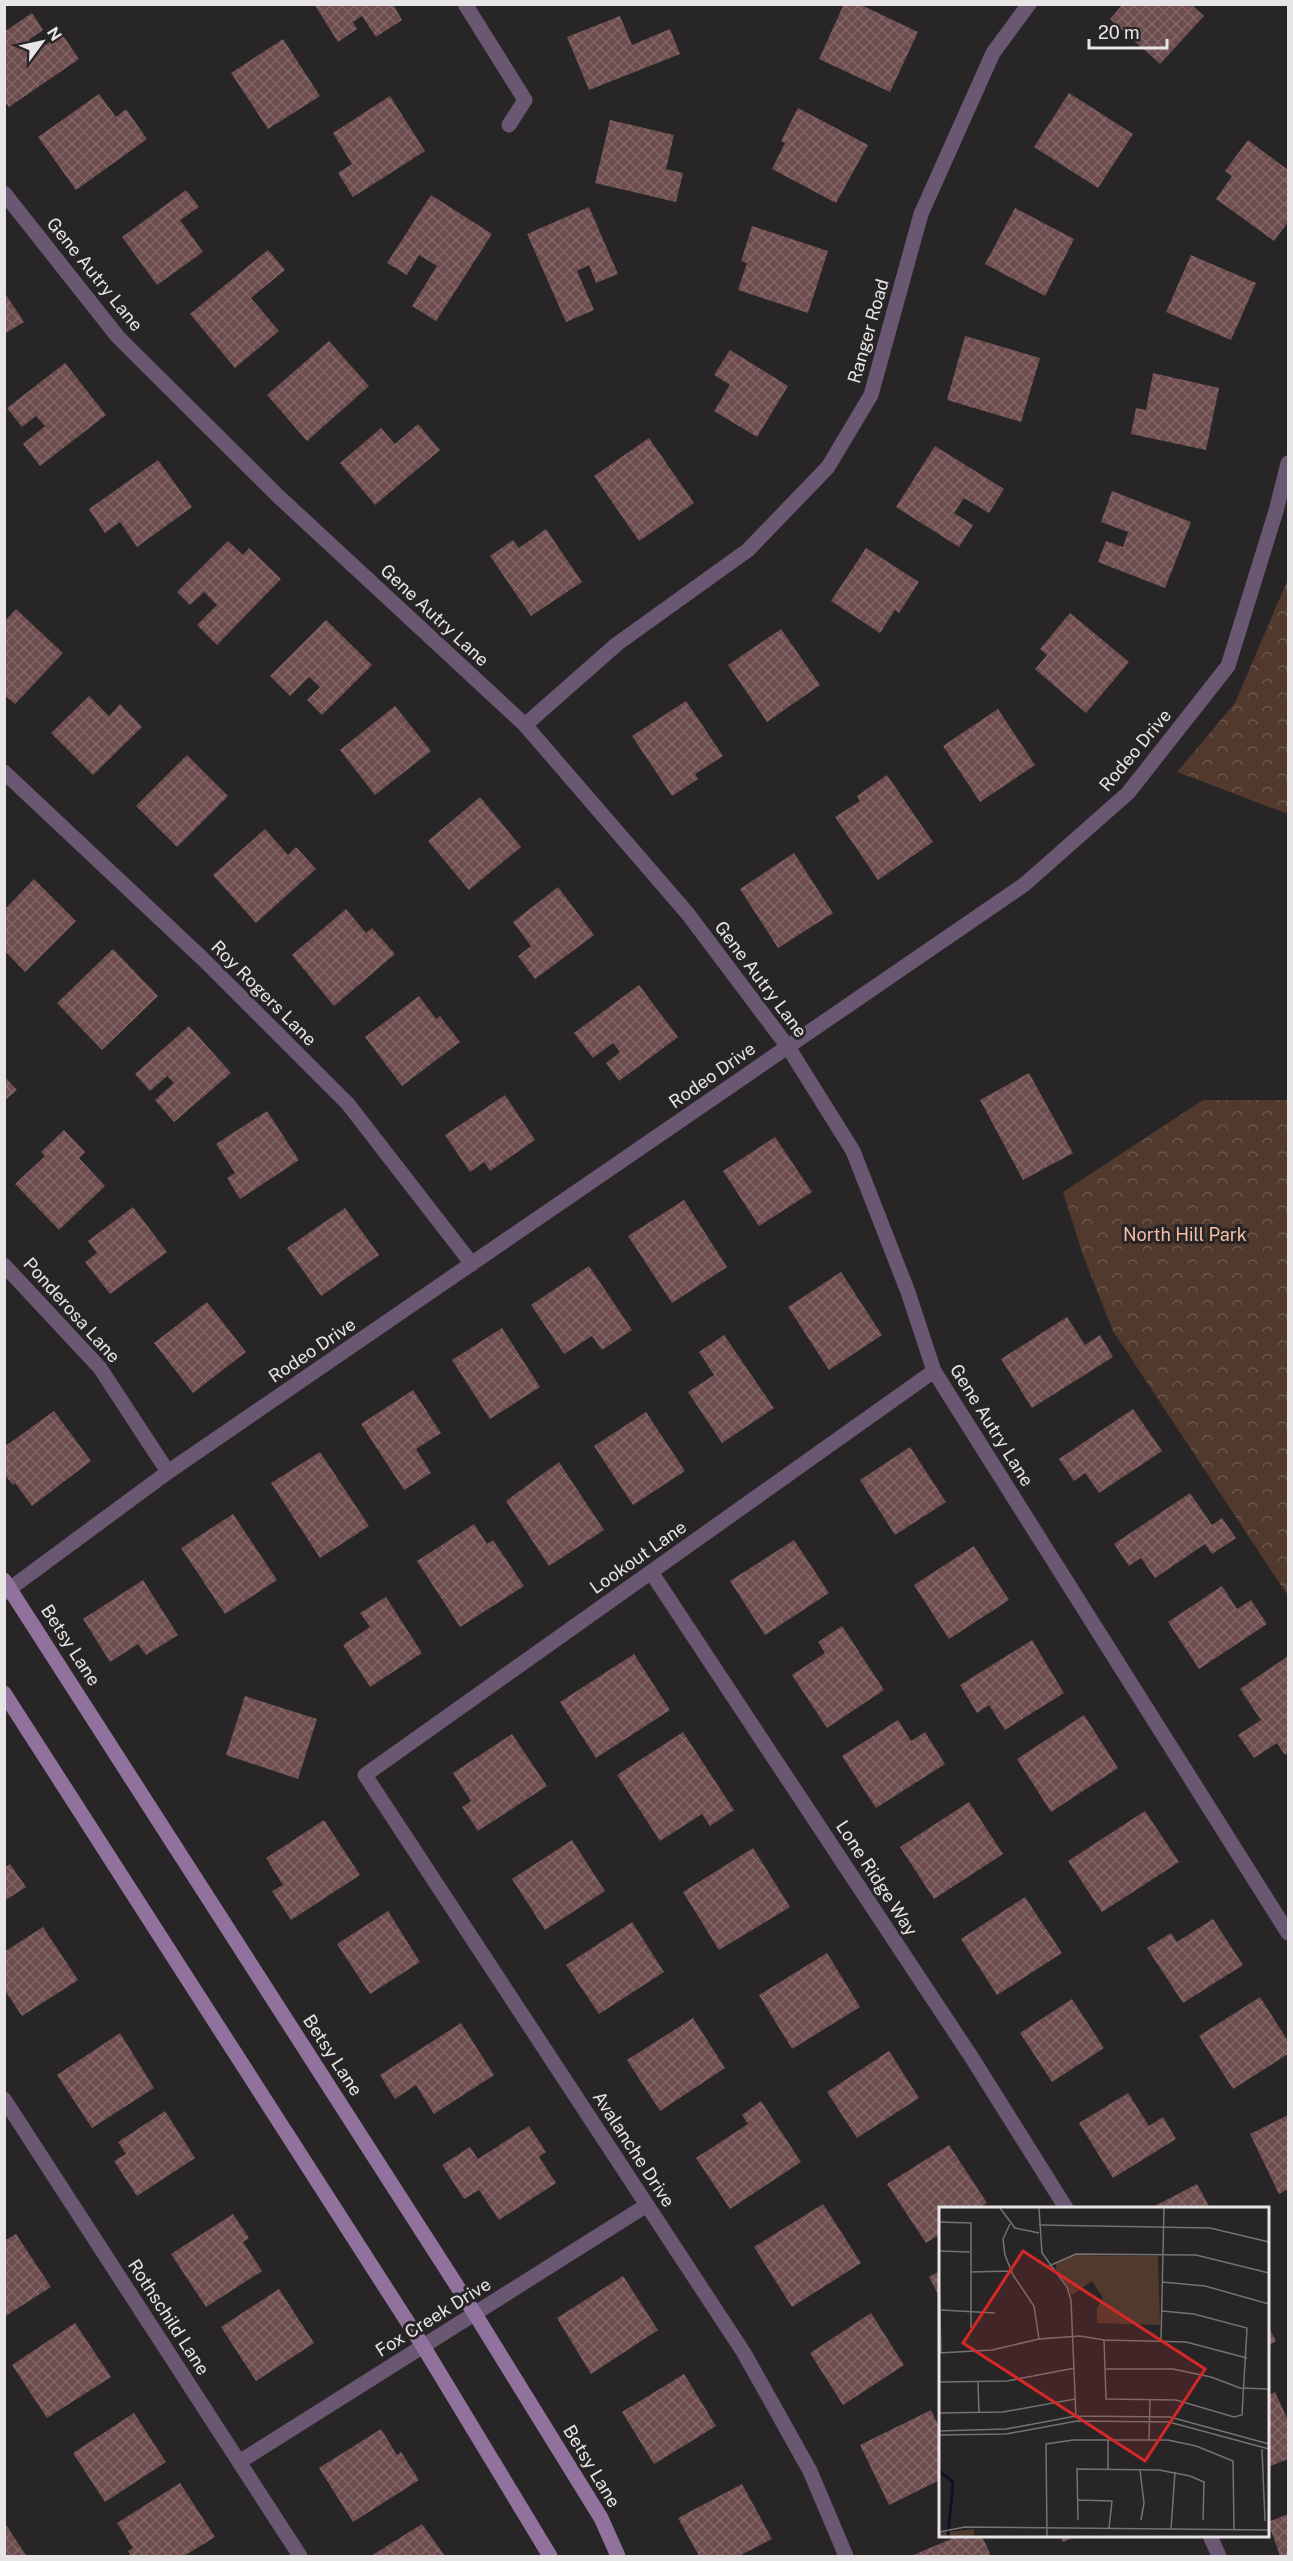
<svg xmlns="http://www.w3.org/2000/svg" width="1293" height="2561" font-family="'Public Sans',sans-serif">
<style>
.park{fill:url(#park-crowns)}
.building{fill:url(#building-cross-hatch)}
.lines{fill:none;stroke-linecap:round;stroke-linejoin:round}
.minor{stroke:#6a5771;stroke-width:15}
.tertiary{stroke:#6a5771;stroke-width:15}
.secondary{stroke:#90729c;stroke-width:15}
.labels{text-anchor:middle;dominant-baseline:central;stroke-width:6;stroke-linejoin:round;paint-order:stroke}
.street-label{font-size:18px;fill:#e7e5e6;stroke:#282527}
.park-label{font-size:18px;fill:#f6bfa4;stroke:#282527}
.inset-river{fill:none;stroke:#121025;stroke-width:3}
.inset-road{fill:none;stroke:#747273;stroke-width:1.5}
.view{fill:#d62828;fill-opacity:0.15;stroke:#d62828;stroke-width:3}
.inset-edge{fill:none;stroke:#e7e5e6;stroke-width:3}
</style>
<defs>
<pattern id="park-crowns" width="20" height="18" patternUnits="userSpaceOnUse" patternTransform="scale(1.5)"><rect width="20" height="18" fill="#52392d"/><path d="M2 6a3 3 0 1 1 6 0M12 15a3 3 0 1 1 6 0" fill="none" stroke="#6b564b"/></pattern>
<pattern id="building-cross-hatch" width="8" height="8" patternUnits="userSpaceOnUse" patternTransform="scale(1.5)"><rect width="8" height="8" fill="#6d4d4e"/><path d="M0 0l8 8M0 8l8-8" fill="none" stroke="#826668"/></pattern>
</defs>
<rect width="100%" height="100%" fill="#282527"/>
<path class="park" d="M1288 579V814L1177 772 1235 703Z
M1203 1100H1288V1596L1113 1331 1084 1258 1063 1192Z"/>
<path class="building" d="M314 4H393L402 20 376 37 362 16 353 22 357 29 338 42Z
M844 4H859L918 32 890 92 819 59Z
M1123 4H1191L1204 16 1160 64 1110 19Z
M32 13 43 30 29 40 36 51 62 34 79 59 9 107 4 101V32Z
M620 16 632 45 670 29 680 54 589 90 567 37Z
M283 39 320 96 268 129 231 73Z
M1069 93 1133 134 1098 188 1034 147Z
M99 94 116 117 126 109 147 139 76 190 38 137Z
M390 96 425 151 353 197 338 173 352 164 333 133Z
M798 108 868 145 836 203 772 169 785 143 781 141Z
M610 120 674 135 666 169 683 173 676 202 595 183Z
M1248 140 1288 170V222L1274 241 1216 199 1232 176 1225 171Z
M186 190 199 207 180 220 203 252 157 285 122 237Z
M431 195 492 234 436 321 412 306 437 266 419 255 407 275 387 263Z
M589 207 618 274 596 283 589 265 577 271 594 310 566 322 527 234Z
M1015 208 1074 239 1045 296 985 264Z
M752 226 828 251 808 313 738 290 747 263 741 261Z
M268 250 285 270 251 298 279 331 235 368 190 314Z
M1191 255 1256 283 1231 340 1166 312Z
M4 292 24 322 4 334Z
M965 336 1040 358 1021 422 947 400Z
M329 341 369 386 307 441 267 395Z
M730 350 788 386 757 437 714 411 730 385 714 375Z
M65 363 106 415 40 466 23 444 45 426 36 416 22 427 7 408Z
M1153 373 1219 388 1206 450 1131 434 1136 408 1146 410Z
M418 424 440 450 375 505 340 463 381 428 395 444Z
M649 438 694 503 639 541 594 476Z
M935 446 1004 489 989 513 964 498 954 513 973 525 959 547 896 507Z
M158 460 192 507 137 547 120 522 105 533 89 509Z
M1112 491 1191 522 1165 588 1098 562 1106 541 1123 547 1128 532 1101 522Z
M546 529 582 582 531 616 490 556 513 540 519 548Z
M228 541 243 555 249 548 281 579 217 645 197 625 217 605 204 592 190 605 177 592Z
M866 548 919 582 899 613 895 610 880 633 831 601Z
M16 609 63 653 15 704 4 695V622Z
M1070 613 1129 662 1086 713 1035 669 1047 655 1040 649Z
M326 620 372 665 322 715 307 700 320 687 309 677 290 696 270 676Z
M781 629 820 685 767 722 728 665Z
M89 696 109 716 120 704 142 727 93 775 51 733Z
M686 701 723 756 695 774 698 779 672 796 632 736Z
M395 706 431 751 375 795 340 750Z
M998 709 1035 765 980 802 943 746Z
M187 755 228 796 177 847 136 806Z
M887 775 933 842 878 880 835 817 860 801 857 796Z
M480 797 521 847 469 890 428 841Z
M265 829 288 855 296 847 316 869 256 923 213 875Z
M794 853 833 913 778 948 740 889Z
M34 879 76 921 25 972 5 951V909Z
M558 887 594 935 535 979 518 956 531 946 513 922Z
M346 909 366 933 372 928 395 954 334 1006 292 955Z
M113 949 158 996 102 1050 57 1003Z
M639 985 678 1037 619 1081 606 1063 620 1052 613 1043 593 1058 574 1033Z
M419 996 436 1019 440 1016 460 1042 402 1086 365 1037Z
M189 1026 231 1073 174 1122 155 1100 174 1083 167 1076 150 1091 135 1074Z
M1029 1073 1073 1153 1023 1180 980 1100Z
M4 1076 17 1090 4 1101Z
M505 1095 535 1140 490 1171 484 1162 470 1172 445 1135Z
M267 1111 299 1160 240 1199 227 1178 235 1173 216 1144Z
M64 1130 85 1152 79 1158 105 1186 59 1230 15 1184 45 1156 41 1152Z
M775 1137 812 1192 759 1226 723 1171Z
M684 1200 727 1267 672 1303 628 1236Z
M133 1207 167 1252 110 1294 85 1262 97 1253 88 1241Z
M345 1208 379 1255 321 1296 287 1248Z
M589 1266 632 1330 602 1350 592 1336 564 1354 531 1305Z
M841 1272 882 1335 829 1370 788 1307Z
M207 1302 246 1352 193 1393 154 1343Z
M1067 1317 1085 1345 1100 1335 1113 1357 1032 1408 1001 1359Z
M502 1328 540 1387 490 1419 452 1360Z
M724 1335 774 1408 722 1443 688 1392 714 1375 699 1352Z
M413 1390 441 1433 416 1449 431 1473 404 1490 361 1424Z
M1133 1409 1162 1451 1099 1493 1085 1473 1074 1481 1059 1459Z
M54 1411 91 1461 32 1506 15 1483 13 1485 4 1474V1447Z
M646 1412 685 1471 633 1505 594 1446Z
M910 1447 946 1502 895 1535 860 1480Z
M320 1452 369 1526 320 1558 271 1483Z
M559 1462 604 1530 549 1566 506 1501Z
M1190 1493 1212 1525 1222 1518 1236 1538 1212 1554 1205 1544 1155 1578 1141 1558 1129 1566 1114 1544Z
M233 1514 277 1580 225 1614 181 1548Z
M474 1524 487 1544 493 1540 524 1586 460 1627 417 1561Z
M794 1540 829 1593 765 1635 730 1581Z
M974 1546 1009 1600 949 1639 914 1585Z
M143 1580 178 1635 146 1655 138 1644 110 1662 83 1619Z
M1222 1586 1237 1609 1251 1600 1267 1624 1199 1669 1168 1622Z
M386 1597 422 1653 370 1687 343 1645 370 1627 360 1613Z
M842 1626 884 1690 827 1728 792 1675 825 1653 818 1642Z
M1032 1640 1064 1693 1005 1730 989 1705 977 1713 960 1685Z
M634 1654 670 1710 596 1758 560 1702Z
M1288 1656V1753L1285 1755 1277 1743 1254 1758 1238 1735 1261 1720 1240 1689Z
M245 1696 317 1719 298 1779 226 1755Z
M1084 1715 1118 1768 1051 1812 1017 1759Z
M898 1720 911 1741 925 1732 945 1764 876 1808 842 1756Z
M683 1732 734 1810 710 1826 702 1814 660 1841 617 1775Z
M512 1734 547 1786 478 1831 462 1807 471 1801 453 1773Z
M969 1802 1003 1854 934 1899 900 1847Z
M1145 1811 1179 1862 1102 1912 1068 1861Z
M324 1820 360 1875 291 1920 272 1891 283 1885 266 1858Z
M572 1840 605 1891 545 1930 512 1879Z
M753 1848 790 1907 719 1950 683 1892Z
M10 1864 26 1887 4 1901V1868Z
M1025 1897 1062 1953 997 1995 961 1939Z
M388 1911 420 1962 370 1994 337 1944Z
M1213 1919 1243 1965 1183 2003 1147 1948 1171 1933 1177 1942Z
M632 1922 664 1972 599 2014 566 1965Z
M43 1927 78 1980 22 2016 4 1989V1952Z
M827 1953 860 2007 792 2049 759 1995Z
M1260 1997 1288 2041V2054L1233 2089 1199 2036Z
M1072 1999 1104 2048 1052 2082 1020 2033Z
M693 2018 725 2068 660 2111 627 2060Z
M461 2023 494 2075 434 2114 416 2085 395 2099 380 2075Z
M120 2033 154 2088 92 2128 57 2075Z
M889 2051 919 2098 857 2138 827 2092Z
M1128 2093 1149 2126 1163 2117 1176 2139 1113 2178 1079 2123Z
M761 2101 801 2162 730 2209 696 2158 748 2124 742 2115Z
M165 2111 195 2158 137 2196 114 2161 126 2154 118 2142Z
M1288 2115V2189L1279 2194 1250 2134Z
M529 2126 546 2152 539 2157 556 2183 499 2220 479 2190 464 2199 442 2165 470 2147 478 2159Z
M949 2145 987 2203 979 2208H940V2234L926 2243 887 2184Z
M1197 2184 1210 2208H1151Z
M823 2204 861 2263 792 2307 754 2247Z
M233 2214 249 2238 243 2242 262 2271 206 2307 171 2254Z
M16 2234 51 2287 4 2317V2241Z
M940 2271V2298L929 2277Z
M623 2276 658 2330 591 2374 557 2318Z
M279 2289 314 2343 256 2381 221 2327Z
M871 2313 904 2365 843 2405 810 2353Z
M75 2323 111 2377 47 2418 12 2365Z
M1268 2326 1276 2341 1268 2346Z
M684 2374 716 2426 654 2464 622 2412Z
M1275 2392 1288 2420V2459L1268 2467V2395Z
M931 2410 940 2429V2480L889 2505 860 2445Z
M134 2413 166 2462 105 2502 73 2453Z
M381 2429 397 2455 401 2452 419 2480 353 2522 319 2468Z
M180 2483 215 2537 184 2556H131L128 2551 133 2548 117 2523Z
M742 2484 772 2539 739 2556H699L678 2518Z
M1288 2514V2556H1280L1268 2522Z
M4 2522 26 2555 24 2556H4Z
M422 2524 445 2556H371Z
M958 2536H982L991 2556H911Z
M1061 2536H1077L1063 2542Z"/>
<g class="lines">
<path class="minor" d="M465 4 525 100 509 125
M4 193 118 337 278 496 525 725 688 914 788 1047 853 1151 908 1292 934 1371 1288 1933
M525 725 617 644 748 550 828 467 871 395 921 214 993 53 1029 4
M4 772 203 959 348 1104 472 1264
M4 1265 100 1368 168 1472
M651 1572 972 2058 1066 2208
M4 2099 300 2556
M239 2462 647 2205
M1210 2536 1219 2556
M846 2556 810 2471 744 2353 365 1775 934 1371"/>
<path class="tertiary" d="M4 1593 168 1472 1025 884 1128 793 1228 666 1276 511 1288 463"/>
<path class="secondary" d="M4 1580 475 2314 601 2518 618 2556
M4 1693 423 2346 550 2556"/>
</g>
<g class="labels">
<g class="street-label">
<text transform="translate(95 274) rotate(51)">Gene Autry Lane</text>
<text transform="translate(868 331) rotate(-74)">Ranger Road</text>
<text transform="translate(435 615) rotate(43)">Gene Autry Lane</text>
<text transform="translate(1135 750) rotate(-50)">Rodeo Drive</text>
<text transform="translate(761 979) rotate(53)">Gene Autry Lane</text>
<text transform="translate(264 993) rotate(45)">Roy Rogers Lane</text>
<text transform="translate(712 1075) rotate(-35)">Rodeo Drive</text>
<text transform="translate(72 1310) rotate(48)">Ponderosa Lane</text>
<text transform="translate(312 1350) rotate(-34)">Rodeo Drive</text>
<text transform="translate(992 1425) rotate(58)">Gene Autry Lane</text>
<text transform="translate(638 1557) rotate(-35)">Lookout Lane</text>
<text transform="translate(71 1645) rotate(57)">Betsy Lane</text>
<text transform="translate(877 1878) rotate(57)">Lone Ridge Way</text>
<text transform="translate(333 2055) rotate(57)">Betsy Lane</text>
<text transform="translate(634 2149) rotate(57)">Avalanche Drive</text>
<text transform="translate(169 2317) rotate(57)">Rothschild Lane</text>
<text transform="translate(433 2317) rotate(-32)">Fox Creek Drive</text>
<text transform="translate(592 2466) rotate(59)">Betsy Lane</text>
</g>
<g class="park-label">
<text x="1185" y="1234">North Hill Park</text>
</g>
</g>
<g transform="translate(939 2207)">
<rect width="330" height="330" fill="#282527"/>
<path d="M135 48 219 49 221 118 158 116V101L164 91 153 74 133 88 117 63V56ZM35 322V329H0V326Z" fill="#52392d"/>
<path d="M180 57 211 58V72L179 71Z" fill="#52392d"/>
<path class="inset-river" d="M0 264 14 275 9 329"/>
<path class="inset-road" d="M61 1 76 21 100 26M100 1 103 46 128 80 132 93 137 211M0 15 32 16V121M71 17 64 32 66 48 74 68 95 99 100 132M100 18 271 21 330 35M0 44 31 45M110 59 137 47 257 48 330 66M32 65 72 64M0 74 2 146M223 75 266 79 330 97M2 103 56 106M165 133 167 192 237 193 295 210 303 208 308 121 255 107 223 104M222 134 225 1M0 146 53 143 100 132 141 129 165 133 247 135 308 151M167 162H234L272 170 301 181 330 182M0 175 68 174 136 161M39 175 40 206M0 206 64 205 136 192M0 224 67 222 137 209 231 210 330 237M0 228 67 227 138 214 230 215 330 242M169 233V263M210 233 211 193M323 242 326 314M201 263 205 296 202 313M139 293 173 294 170 321M139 313 138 262 220 263 251 269 265 275 264 313M232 322 236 265M0 325 26 320 330 323M108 329 107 237 134 233H229L257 239 294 254 295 322"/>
<path class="view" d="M84 44 266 162 206 254 24 136Z"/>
<rect width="330" height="330" class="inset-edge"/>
</g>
<rect width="1293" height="2561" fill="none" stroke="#e7e5e6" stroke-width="12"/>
<g transform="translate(42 42) rotate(57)" stroke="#282527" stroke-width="4.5" paint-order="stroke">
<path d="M0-4.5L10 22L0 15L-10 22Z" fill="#e7e5e6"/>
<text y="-9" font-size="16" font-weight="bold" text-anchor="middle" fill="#e7e5e6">N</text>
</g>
<path d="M1089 39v9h78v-9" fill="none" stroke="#e7e5e6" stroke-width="3"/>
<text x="1098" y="39" font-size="18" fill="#e7e5e6" stroke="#282527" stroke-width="4.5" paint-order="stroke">20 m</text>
</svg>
